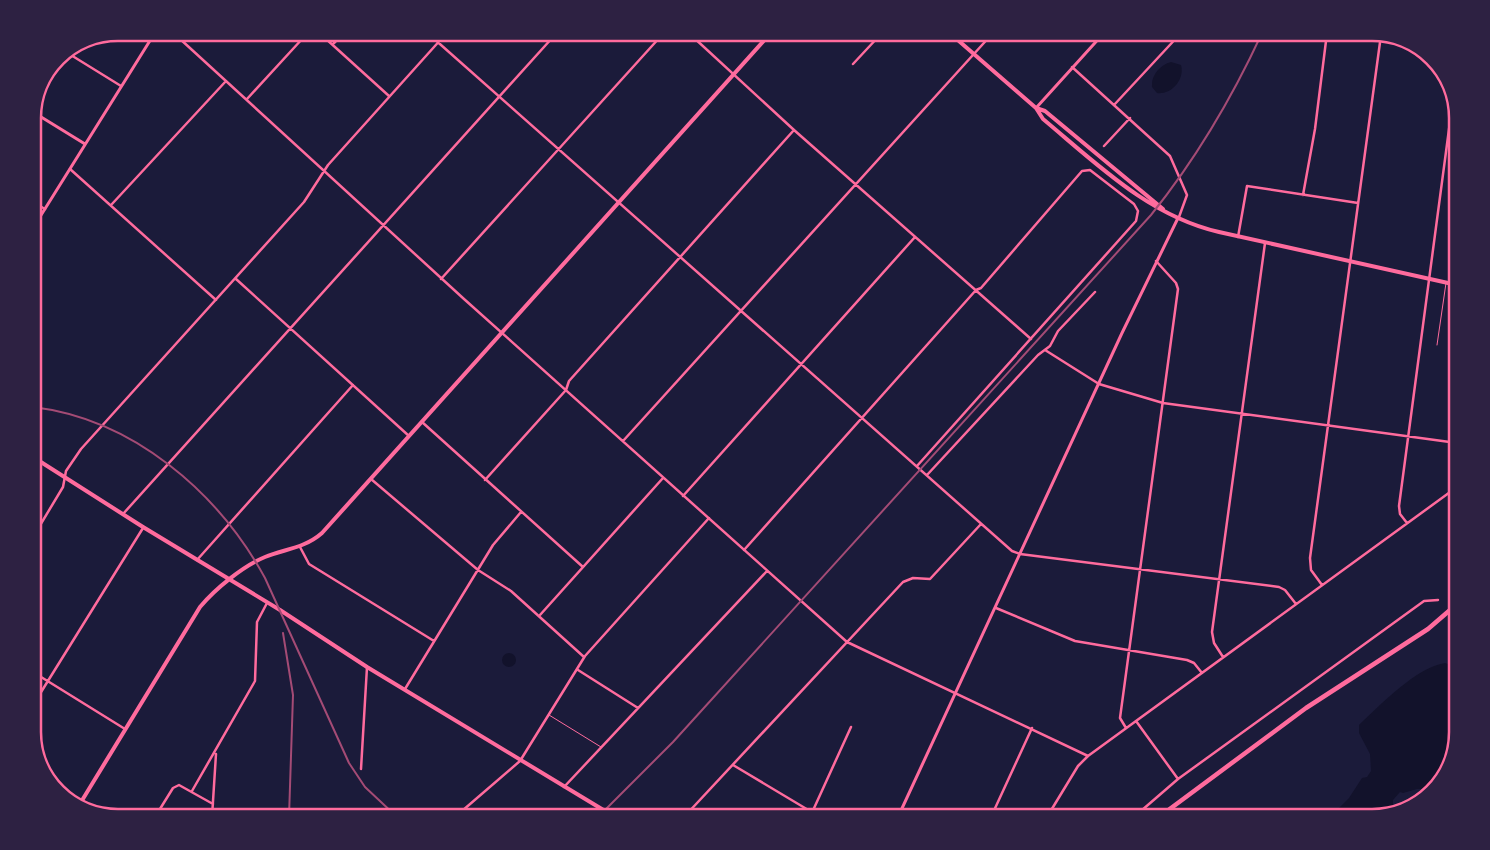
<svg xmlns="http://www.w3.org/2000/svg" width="1490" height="850" font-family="'Fira Sans Condensed',sans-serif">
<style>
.water{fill:#12122b}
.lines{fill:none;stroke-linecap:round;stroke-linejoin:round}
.service{stroke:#ff6b9d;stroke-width:1}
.minor{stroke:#ff6b9d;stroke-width:2.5}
.tertiary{stroke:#ff6b9d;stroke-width:3}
.secondary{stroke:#ff6b9d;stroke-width:4}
.primary{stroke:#ff6b9d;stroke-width:4.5}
.rail{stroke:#a44b75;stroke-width:2}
.rim{fill:none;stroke:#ff6b9d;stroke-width:2.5}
</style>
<rect width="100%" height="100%" fill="#1b1b3a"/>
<path class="water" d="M1171 62 1181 65C1185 79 1172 95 1157 93L1152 87C1151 75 1160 65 1171 62Z
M502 660a7 7 0 1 1 14 0a7 7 0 1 1-14 0Z
M1445 663 1457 667V732L1446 774 1432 789H1417L1403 793 1400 792 1393 800V805L1372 817H1330L1349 798 1362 778 1367 777 1371 771 1370 754 1359 733V725C1380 705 1417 667 1445 663Z"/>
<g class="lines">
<path class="service" d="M1437 345 1446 283
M549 715 601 747"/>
<path class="minor" d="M692 36 794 130 1031 339
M432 37 1012 551 1020 554 1279 587 1285 590 1296 604
M179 38 464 299 847 642 1088 756
M325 38 389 96
M333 44 339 38
M66 52 121 86
M853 64 880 35
M1072 67 1170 156 1187 195 1179 217
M247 99 303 38
M1114 105 1181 33
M1104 146 1130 118
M70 169 216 300
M1303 195 1315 129 1327 33
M33 202 45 209
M112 204 226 81
M1238 237 1247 186 1358 203
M236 279 409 436
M441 279 661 36
M1045 350 1099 384 1163 403 1457 443
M422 422 583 567
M623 441 992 34
M927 475 1038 355 1050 346 1058 331 1095 292
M371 479 478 570 511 591 584 657
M485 480 566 390 569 381 794 130
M683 496 915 237
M123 514 553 37
M1407 523 1400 514 1399 506 1453 99
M33 537 63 487 66 471 81 449 304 202 328 165 443 37
M300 547 309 564 434 641
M744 550 976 290 981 288 1082 171 1090 170 1134 204 1138 211 1136 221 917 466
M197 560 353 385
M1322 585 1311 570 1310 558 1381 35
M996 608 1075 641 1187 660 1194 663 1202 673
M540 615 663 478
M1223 657 1214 643 1212 632 1265 243
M578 670 638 708
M33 672 125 729
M405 689 493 545 521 512
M33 705 143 528
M1136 721 1178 779
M1126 728 1120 718 1178 289 1176 283 1156 261
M733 765 820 817
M361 769 367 667
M564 787 767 571
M192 791 255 681 257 622 267 603
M155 817 173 788 179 785 213 804
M212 817 216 754
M455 817 520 761 585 656 709 518
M684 817 903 582 913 578 930 579 981 524
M810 817 851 727
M991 817 1032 728
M1047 817 1078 766 1088 756 1457 487
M1134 817 1178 779 1424 601 1438 600"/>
<path class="tertiary" d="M1036 108 1103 34
M33 112 85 144
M33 228 151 39
M898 817 1122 333 1178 218"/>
<path class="secondary" d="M952 35 1036 108 1045 111 1163 209
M1036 108 1043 119C1097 164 1149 216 1219 232L1457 285
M33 457 143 527 280 610 367 667 615 817
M78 807 200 607C215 589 243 566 265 557 285 549 305 548 322 533L769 35"/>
<path class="primary" d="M1159 817 1306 708 1428 629 1457 604"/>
<path class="rail" d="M33 407C133 419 218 492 265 578L349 763 365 787 397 817
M283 633 293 695 289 817
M598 817 673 742 1151 215C1196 159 1232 98 1262 33"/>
</g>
<path d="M0 0H1490V850H0ZM118 41H1372A77 77 0 0 1 1449 118V732A77 77 0 0 1 1372 809H118A77 77 0 0 1 41 732V118A77 77 0 0 1 118 41Z" fill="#2d2142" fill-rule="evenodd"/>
<path class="rim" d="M118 41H1372A77 77 0 0 1 1449 118V732A77 77 0 0 1 1372 809H118A77 77 0 0 1 41 732V118A77 77 0 0 1 118 41Z"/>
</svg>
